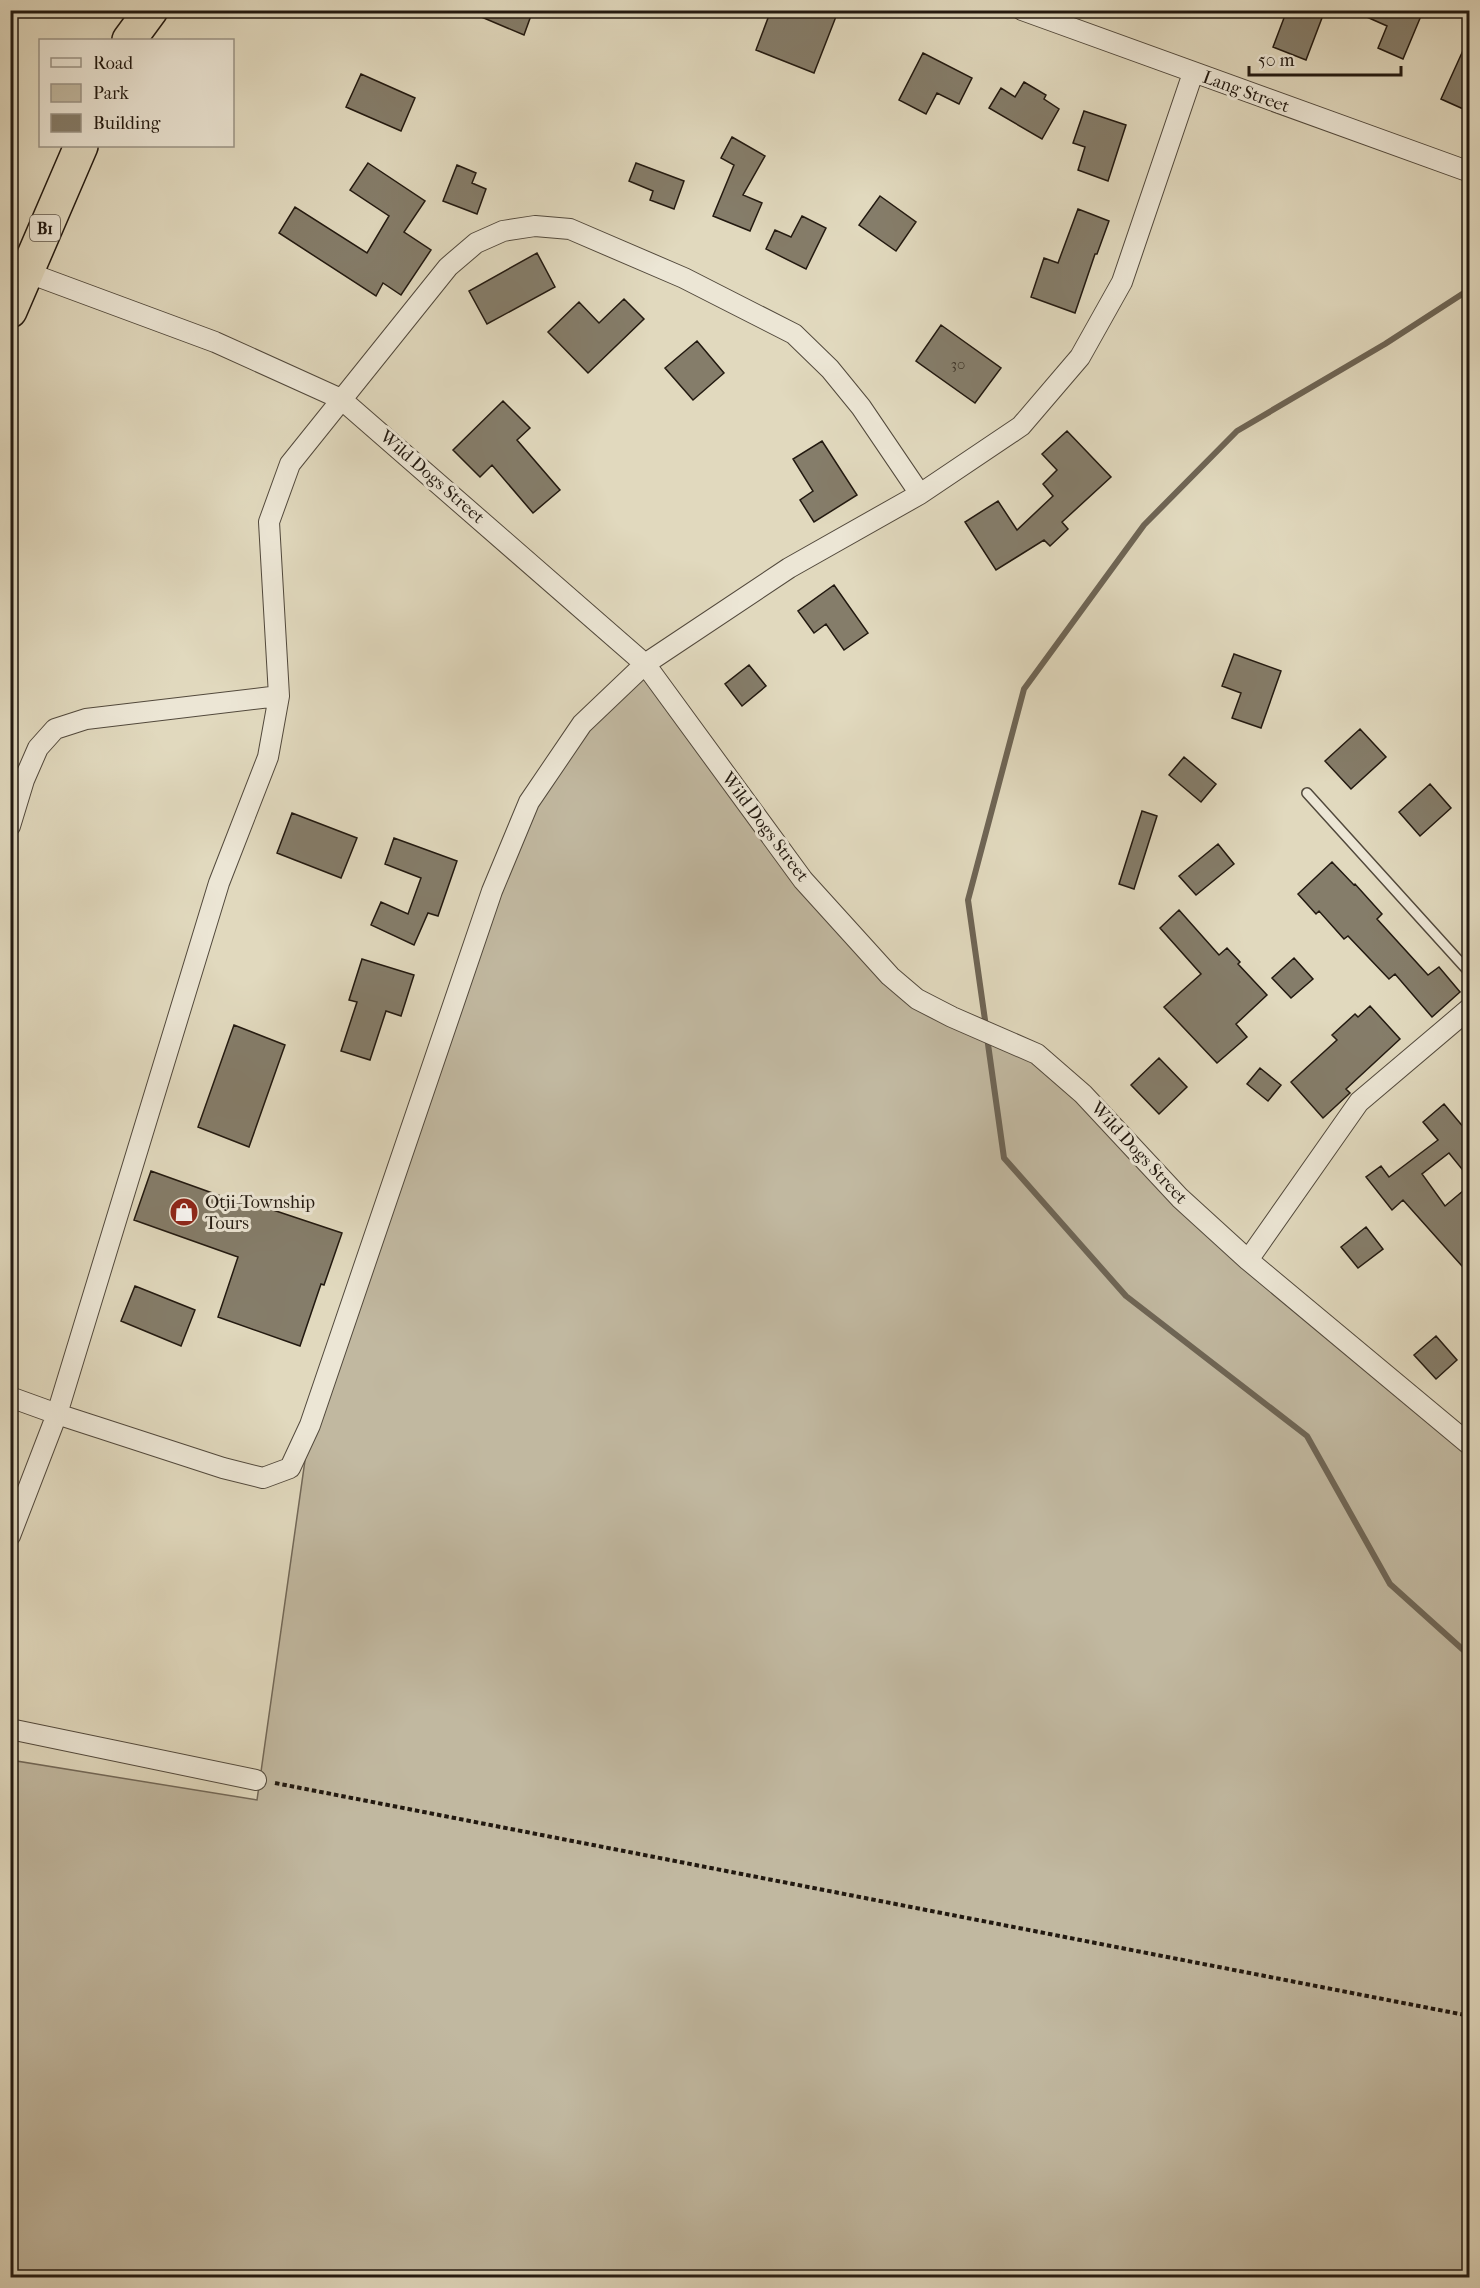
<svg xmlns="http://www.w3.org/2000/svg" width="1480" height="2288" font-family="'IM FELL French Canon',serif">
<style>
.green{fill:#c1b8a0;stroke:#726858;stroke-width:1.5}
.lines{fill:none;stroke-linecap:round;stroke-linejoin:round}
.stream{stroke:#6e6555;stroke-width:6}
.building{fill:#857d6a;stroke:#221910;stroke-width:1.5}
.lane-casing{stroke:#52493c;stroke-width:12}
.street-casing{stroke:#52493c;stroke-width:22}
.highway-casing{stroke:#221910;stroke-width:36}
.path{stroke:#221910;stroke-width:4;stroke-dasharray:4.5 3;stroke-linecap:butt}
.lane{stroke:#ece6d5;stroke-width:9}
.street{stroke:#ece6d5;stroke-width:20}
.highway{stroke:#e1d9be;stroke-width:33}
.labels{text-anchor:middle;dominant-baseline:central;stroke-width:6;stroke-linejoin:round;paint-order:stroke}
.number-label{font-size:15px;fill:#3b3226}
.shield{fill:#ece6d5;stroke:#5f564b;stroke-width:1.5}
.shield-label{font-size:16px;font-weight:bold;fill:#221910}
.street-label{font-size:18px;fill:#221910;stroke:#ece6d5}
.poi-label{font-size:18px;fill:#221910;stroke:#ece6d5;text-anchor:start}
</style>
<rect width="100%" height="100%" fill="#e1d9be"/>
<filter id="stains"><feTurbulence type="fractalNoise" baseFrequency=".00333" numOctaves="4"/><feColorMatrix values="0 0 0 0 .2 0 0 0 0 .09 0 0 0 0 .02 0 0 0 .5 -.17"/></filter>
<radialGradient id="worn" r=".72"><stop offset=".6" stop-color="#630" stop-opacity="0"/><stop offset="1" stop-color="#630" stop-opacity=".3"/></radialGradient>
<path class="green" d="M645 664 890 976 1037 1054 1180 1198 1469 1445V2277H11L10 1760 257 1800 310 1425 492 891 582 724Z"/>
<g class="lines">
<path class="stream" d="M986 1027 968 900 1024 689 1144 525 1237 431 1385 344 1470 289
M987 1037 1004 1158 1126 1296 1307 1436 1390 1584 1470 1656"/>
</g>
<path class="building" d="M465 10H533L524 35Z
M771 10H828L837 14 814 73 756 50Z
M1287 10H1325L1306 60 1273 47Z
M1351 10H1408L1421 16 1403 59 1378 48 1387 26Z
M1470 35V112L1441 99Z
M923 53 972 78 959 104 937 93 926 114 899 100Z
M361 74 415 98 401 131 346 107Z
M1024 82 1046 95 1044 99 1059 109 1042 139 989 108 1001 88 1015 97Z
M1084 111 1126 125 1108 181 1078 170 1085 147 1073 143Z
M732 137 765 156 743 195 762 203 750 231 713 216 734 165 721 158Z
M368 163 425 201 404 232 431 250 401 295 383 283 376 296 279 233 295 207 367 253 389 216 350 190Z
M636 163 684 181 674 209 650 200 653 191 629 181Z
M457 165 476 173 472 183 486 189 477 214 443 201Z
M880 196 916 222 896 251 859 225Z
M1078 209 1109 221 1097 254H1095L1075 313 1031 297 1044 258 1058 263Z
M802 216 826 228 806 269 766 249 775 230 791 237Z
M537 253 555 287 487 324 469 291Z
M624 299 644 319 588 373 548 332 579 302 599 323Z
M941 325 1001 368 975 403 916 361Z
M697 341 724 373 693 400 665 368Z
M503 401 530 428 517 440 560 490 533 513 492 465 480 477 453 450Z
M1067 431 1111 477 1062 522 1068 529 1050 546 1044 540 996 570 965 522 998 501 1017 530 1053 496 1043 484 1057 470 1042 454Z
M822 441 857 495 814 522 800 500 813 491 793 459Z
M834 585 868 633 844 650 826 624 814 633 798 611Z
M1234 654 1281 671 1261 728 1232 718 1241 693 1222 686Z
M749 665 766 686 742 706 725 684Z
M1360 729 1386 757 1351 789 1325 761Z
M1184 757 1216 784 1201 802 1169 775Z
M1430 784 1451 808 1420 836 1399 812Z
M1142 811 1157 816 1134 889 1119 884Z
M292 813 357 838 341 878 277 853Z
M394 838 457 861 438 916 428 913 414 945 371 925 381 902 408 914 421 878 385 864Z
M1218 844 1234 864 1196 895 1179 876Z
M1332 862 1354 885 1355 884 1382 914 1377 919 1428 975 1439 967 1460 992 1432 1017 1395 974 1389 979 1348 936 1344 939 1319 911 1316 914 1298 894Z
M1179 910 1219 955 1227 948 1240 962 1238 964 1267 995 1236 1024 1247 1037 1217 1063 1164 1007 1201 974 1160 928Z
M1294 958 1313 979 1291 998 1272 978Z
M362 959 414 975 401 1016 386 1011 370 1060 341 1051 357 1002 349 1000Z
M1370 1006 1400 1039 1346 1089 1350 1093 1323 1118 1291 1082 1337 1040 1332 1035 1355 1014 1358 1017Z
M234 1025 285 1045 249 1147 198 1127Z
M1159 1058 1187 1087 1159 1114 1131 1085Z
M1260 1068 1281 1085 1268 1101 1247 1084Z
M1444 1104 1470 1135V1179L1449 1153 1422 1174 1445 1206 1470 1185V1275L1403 1200 1392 1210 1366 1177 1381 1166 1389 1177 1438 1140 1423 1122Z
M151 1171 257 1209 258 1205 342 1233 324 1285 321 1284 300 1346 218 1317 238 1257 134 1220Z
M1366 1227 1383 1249 1358 1268 1341 1247Z
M135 1286 195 1310 181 1346 121 1321Z
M1436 1336 1457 1360 1436 1379 1414 1355Z"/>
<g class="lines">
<g class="lane-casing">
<path id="lane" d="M1307 793 1470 973"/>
</g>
<g class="street-casing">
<path id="street" d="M1022 10 1470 172
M26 272 215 342 341 399 645 664 803 880 890 976 917 999 952 1017 1037 1054 1083 1094 1180 1198 1248 1260 1470 1445
M10 826 24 780 38 748 55 729 86 719 279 696
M1248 1260 1359 1102 1470 1008
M10 1397 57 1414 223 1468 263 1478 290 1468 310 1425 492 891 529 802 582 724 645 664 789 568 920 494 1021 426 1080 357 1122 282 1193 73
M10 1536 57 1414 219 883 268 757 279 696 269 522 290 464 448 267 476 243 503 231 535 226 570 229 684 278 794 334 830 369 861 407 920 494
M10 1729 256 1780"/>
</g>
<g class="highway-casing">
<path id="highway" d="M129 40 151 10
M10 311 81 146"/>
</g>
<path class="path" d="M275 1783 1470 2016"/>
<use href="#lane" class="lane"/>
<use href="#street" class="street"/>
<use href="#highway" class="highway"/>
</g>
<defs>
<g id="shop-disc" transform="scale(1.5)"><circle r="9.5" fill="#8f2418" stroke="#ece6d5"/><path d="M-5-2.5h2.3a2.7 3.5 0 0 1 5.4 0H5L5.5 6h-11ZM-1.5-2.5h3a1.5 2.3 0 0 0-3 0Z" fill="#fff"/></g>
</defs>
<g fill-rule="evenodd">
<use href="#shop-disc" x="184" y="1212"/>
</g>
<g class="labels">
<g class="number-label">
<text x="958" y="364">30</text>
</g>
<rect class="shield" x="30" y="215" width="30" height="26" rx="4.5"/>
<g class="shield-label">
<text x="45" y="228">B1</text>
</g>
<g class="street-label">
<text transform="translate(1246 92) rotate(20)">Lang Street</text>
<text transform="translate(432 477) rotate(41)">Wild Dogs Street</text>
<text transform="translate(765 827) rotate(53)">Wild Dogs Street</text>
<text transform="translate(1139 1153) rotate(47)">Wild Dogs Street</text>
</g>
<g class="poi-label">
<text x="205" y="1202">Otji-Township<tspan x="205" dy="21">Tours</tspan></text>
</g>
</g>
<rect width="1480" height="2288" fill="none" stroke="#e1d9be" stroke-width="36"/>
<rect x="12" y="12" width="1456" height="2264" fill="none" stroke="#221910" stroke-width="3"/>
<rect x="18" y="18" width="1444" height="2252" fill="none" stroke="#221910" stroke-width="1.5"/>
<rect x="39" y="39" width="195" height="108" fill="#ece6d5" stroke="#9b9486" stroke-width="1.5"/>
<rect x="51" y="58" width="30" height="9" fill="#ece6d5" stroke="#9b9486" stroke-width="1.5"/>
<text x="93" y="69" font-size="18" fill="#221910">Road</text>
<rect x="51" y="84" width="30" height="18" fill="#c1b8a0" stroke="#9b9486" stroke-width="1.5"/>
<text x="93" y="99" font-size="18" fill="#221910">Park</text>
<rect x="51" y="114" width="30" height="18" fill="#857d6a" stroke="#9b9486" stroke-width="1.5"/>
<text x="93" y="129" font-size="18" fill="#221910">Building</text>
<path d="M1249 66v9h152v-9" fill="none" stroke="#221910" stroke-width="3"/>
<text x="1258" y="66" font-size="18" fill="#221910" stroke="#ece6d5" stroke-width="4.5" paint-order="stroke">50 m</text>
<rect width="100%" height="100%" filter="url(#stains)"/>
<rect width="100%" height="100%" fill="url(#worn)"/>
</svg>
